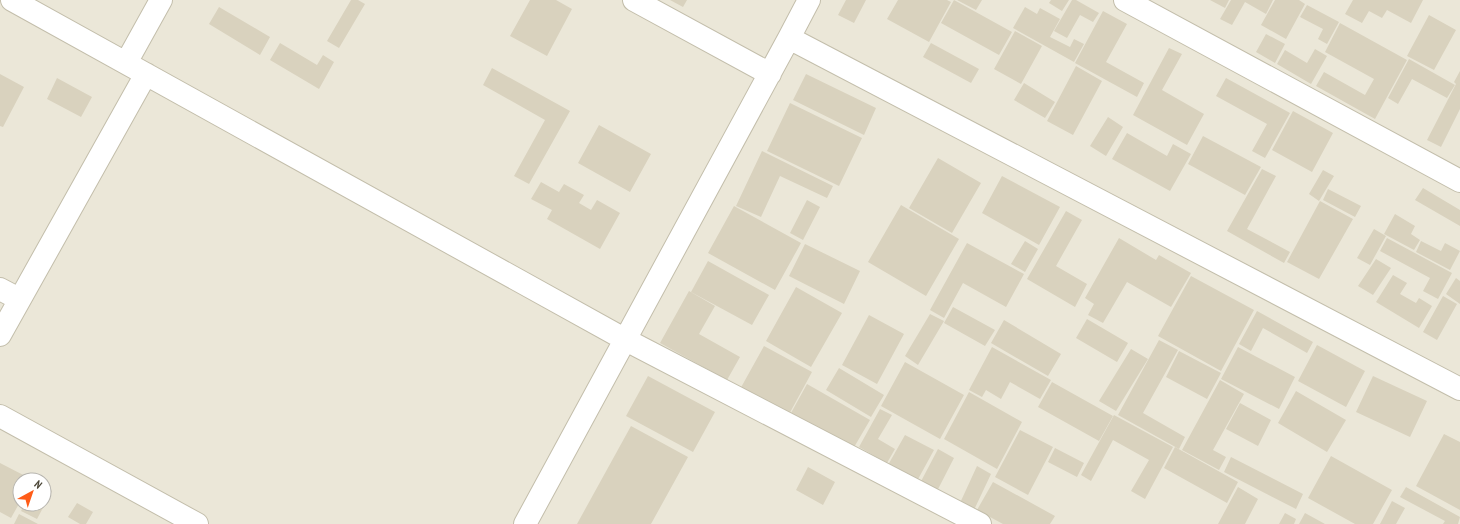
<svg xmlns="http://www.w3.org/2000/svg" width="1460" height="524" font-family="'PT Sans Narrow',sans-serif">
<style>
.residential{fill:#ebe7d8;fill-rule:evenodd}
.building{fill:#d9d2be}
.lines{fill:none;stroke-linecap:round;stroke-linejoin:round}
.minor-casing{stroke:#c3beab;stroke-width:24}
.minor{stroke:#fff;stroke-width:22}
</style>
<rect width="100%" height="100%" fill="#f6f4ea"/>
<path class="residential" d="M0 0H1460V524H0ZM20 480H44V504H20Z"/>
<path class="building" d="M351 0H358L365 4 339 48 327 41Z
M530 0H556L572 9 547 56 510 36Z
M670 0H687L683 7Z
M846 0H866L854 23 838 15Z
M898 0H947L951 2 929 42 887 19Z
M954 0 1012 32 999 55 941 23Z
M957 0H982L976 10Z
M1051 0H1069L1062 11 1049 3Z
M1072 0H1076L1099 13 1093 22 1080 15 1067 38 1054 31Z
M1210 0H1229L1225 8Z
M1231 0H1273L1266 14 1245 2 1232 25 1220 19Z
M1275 0H1299L1305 4 1286 39 1261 25Z
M1353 0H1423L1411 23 1387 10 1382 18 1369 11 1362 23 1345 14Z
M1307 5 1339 22 1327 44 1318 39 1323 29 1300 17Z
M219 7 270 37 260 55 209 24Z
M1025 7 1037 14 1040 8 1060 19 1050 37 1070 47 1074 39 1084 44 1074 62 1013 28Z
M1103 11 1127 24 1106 62 1144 83 1137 97 1075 63Z
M1429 15 1456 30 1434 70 1407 56Z
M1340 23 1407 60 1375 119 1316 86 1324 72 1365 95 1374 79 1325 52Z
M1015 31 1042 46 1021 84 994 69Z
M1266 34 1285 44 1275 63 1256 52Z
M280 43 317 65 323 55 334 62 319 89 270 60Z
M931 43 979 69 971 83 923 57Z
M1169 48 1182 54 1162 90 1204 114 1187 145 1133 115Z
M1315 49 1327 56 1311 84 1277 64 1285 50 1307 63Z
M1409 59 1455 85 1447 98 1412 79 1398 104 1388 98Z
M1076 66 1102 81 1073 135 1047 121Z
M492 68 570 111 529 184 514 176 545 120 483 85Z
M1460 71V109L1441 147 1427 140 1456 84 1454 82Z
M0 74 24 87 3 127 0 126Z
M806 74 876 108 864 135 793 100Z
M57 78 92 97 81 117 47 99Z
M1226 78 1290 113 1265 158 1252 151 1267 124 1216 96Z
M1024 83 1055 102 1045 118 1014 100Z
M790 103 862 138 839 186 767 151Z
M1293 111 1333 133 1312 172 1272 150Z
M1108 117 1123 127 1106 156 1090 146Z
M599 125 651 154 630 192 578 163Z
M1127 133 1167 156 1173 144 1191 154 1170 191 1112 159Z
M1203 136 1261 167 1245 195 1188 164Z
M762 151 833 186 827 198 780 176 761 217 736 206Z
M938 158 981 183 952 233 909 208Z
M1262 169 1276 176 1247 229 1290 252 1284 263 1227 231Z
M1323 170 1334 176 1319 201 1309 194Z
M1002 176 1060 207 1039 245 982 213Z
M541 182 559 192 564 184 584 195 579 203 591 210 597 200 620 213 600 249 547 219 552 210 531 199Z
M1423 188 1460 210V226L1415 200Z
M1328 189 1361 206 1355 217 1323 200Z
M807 200 820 207 803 240 790 233Z
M1320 201 1353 219 1319 279 1287 262Z
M901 205 959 239 926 296 868 262Z
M734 206 801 243 775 290 708 253Z
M1066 211 1082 220 1056 266 1087 284 1075 307 1027 279Z
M1395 214 1415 226 1411 234 1420 240 1414 250 1384 234Z
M1374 229 1386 236 1370 265 1357 258Z
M1119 238 1156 260 1159 255 1191 273 1171 307 1127 282 1103 323 1088 315 1094 304 1085 298Z
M1387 238 1452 273 1438 299 1423 291 1430 278 1380 251Z
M1025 241 1038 249 1025 272 1011 264Z
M1421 241 1441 251 1445 243 1460 251 1450 270 1416 252Z
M967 243 1024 274 1006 307 963 283 944 318 930 310Z
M805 244 860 271 844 304 789 276Z
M1376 259 1391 268 1373 295 1358 286Z
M708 261 769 295 752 325 691 292Z
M1393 275 1407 283 1400 294 1416 303 1419 298 1432 306 1419 328 1376 302Z
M1191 276 1254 310 1221 371 1158 336Z
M1456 278 1460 281V304L1446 294Z
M796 287 842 313 811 367 766 341Z
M689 291 715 306 699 334 740 357 727 380 660 343Z
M1443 296 1457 304 1437 340 1423 332Z
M953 307 995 330 985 346 944 323Z
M1257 311 1313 342 1307 353 1263 328 1251 351 1239 344Z
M930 314 944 321 918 365 905 356Z
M869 315 904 334 877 384 842 365Z
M1087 319 1128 343 1117 362 1076 338Z
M1004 320 1061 354 1048 376 991 343Z
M1159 340 1178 350 1143 413 1185 437 1179 449 1118 415Z
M1317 345 1365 371 1346 407 1298 381Z
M764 346 812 372 787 418 739 391Z
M992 347 1051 380 1040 399 1010 382 1001 399 986 390 982 397 969 390Z
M1238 347 1295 377 1279 409 1221 379Z
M1131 349 1148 359 1116 411 1099 401Z
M1179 351 1221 373 1207 399 1166 377Z
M905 362 964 395 940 439 881 406Z
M839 368 884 395 871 417 826 390Z
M648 376 715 412 693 452 626 416Z
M1373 376 1427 401 1410 437 1356 412Z
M1220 380 1244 394 1213 450 1226 457 1219 470 1182 450Z
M1052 382 1113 416 1099 441 1038 407Z
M807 384 870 420 853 449 791 413Z
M1296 391 1346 420 1327 452 1278 423Z
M969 392 1022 422 997 469 944 439Z
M1240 403 1271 420 1258 446 1226 429Z
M880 409 892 415 878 439 895 449 887 463 859 447Z
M1114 415 1173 447 1145 499 1131 491 1149 460 1113 440 1091 481 1081 475Z
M631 426 688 457 651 524H577Z
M1020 430 1053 447 1028 495 995 477Z
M1444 434 1460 442V510L1416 486Z
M905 435 934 450 917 481 888 465Z
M1175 447 1238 482 1227 503 1164 468Z
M1055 448 1084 463 1077 477 1048 462Z
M938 449 954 458 935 495 918 487Z
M1331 456 1392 490 1373 524H1355L1308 498Z
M1231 457 1303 494 1296 509 1224 472Z
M0 463 33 480H20V502L11 518 0 512Z
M977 466 991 474 974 510 960 503Z
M808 467 835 482 823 505 796 490Z
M993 482 1055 516 1050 524H1003L977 510Z
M44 487 52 491 37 519 21 511 25 504H44Z
M1238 487 1258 499 1245 524H1218Z
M1406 487 1460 517 1458 524H1443L1445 521 1400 497Z
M1392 501 1405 508 1396 524H1380Z
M77 503 93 512 86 524H80L68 517Z
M1285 513 1296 519 1294 524H1279Z
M1305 513 1325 524H1299Z
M19 514 38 524H14Z"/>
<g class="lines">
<g class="minor-casing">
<path id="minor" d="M12 0 626 340 980 524
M634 0 770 74
M1125 0 1460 181
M789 38 1460 389
M126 63 161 0
M0 289 19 299
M0 335 146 74
M0 416 197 524
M525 524 789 38 809 0"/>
</g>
<use href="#minor" class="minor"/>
</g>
<g transform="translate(32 492) rotate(40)"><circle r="19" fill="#ffffff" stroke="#b7b5af"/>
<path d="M0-3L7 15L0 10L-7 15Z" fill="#ff5c18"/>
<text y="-6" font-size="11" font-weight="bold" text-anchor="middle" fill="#4b4637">N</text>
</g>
</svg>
